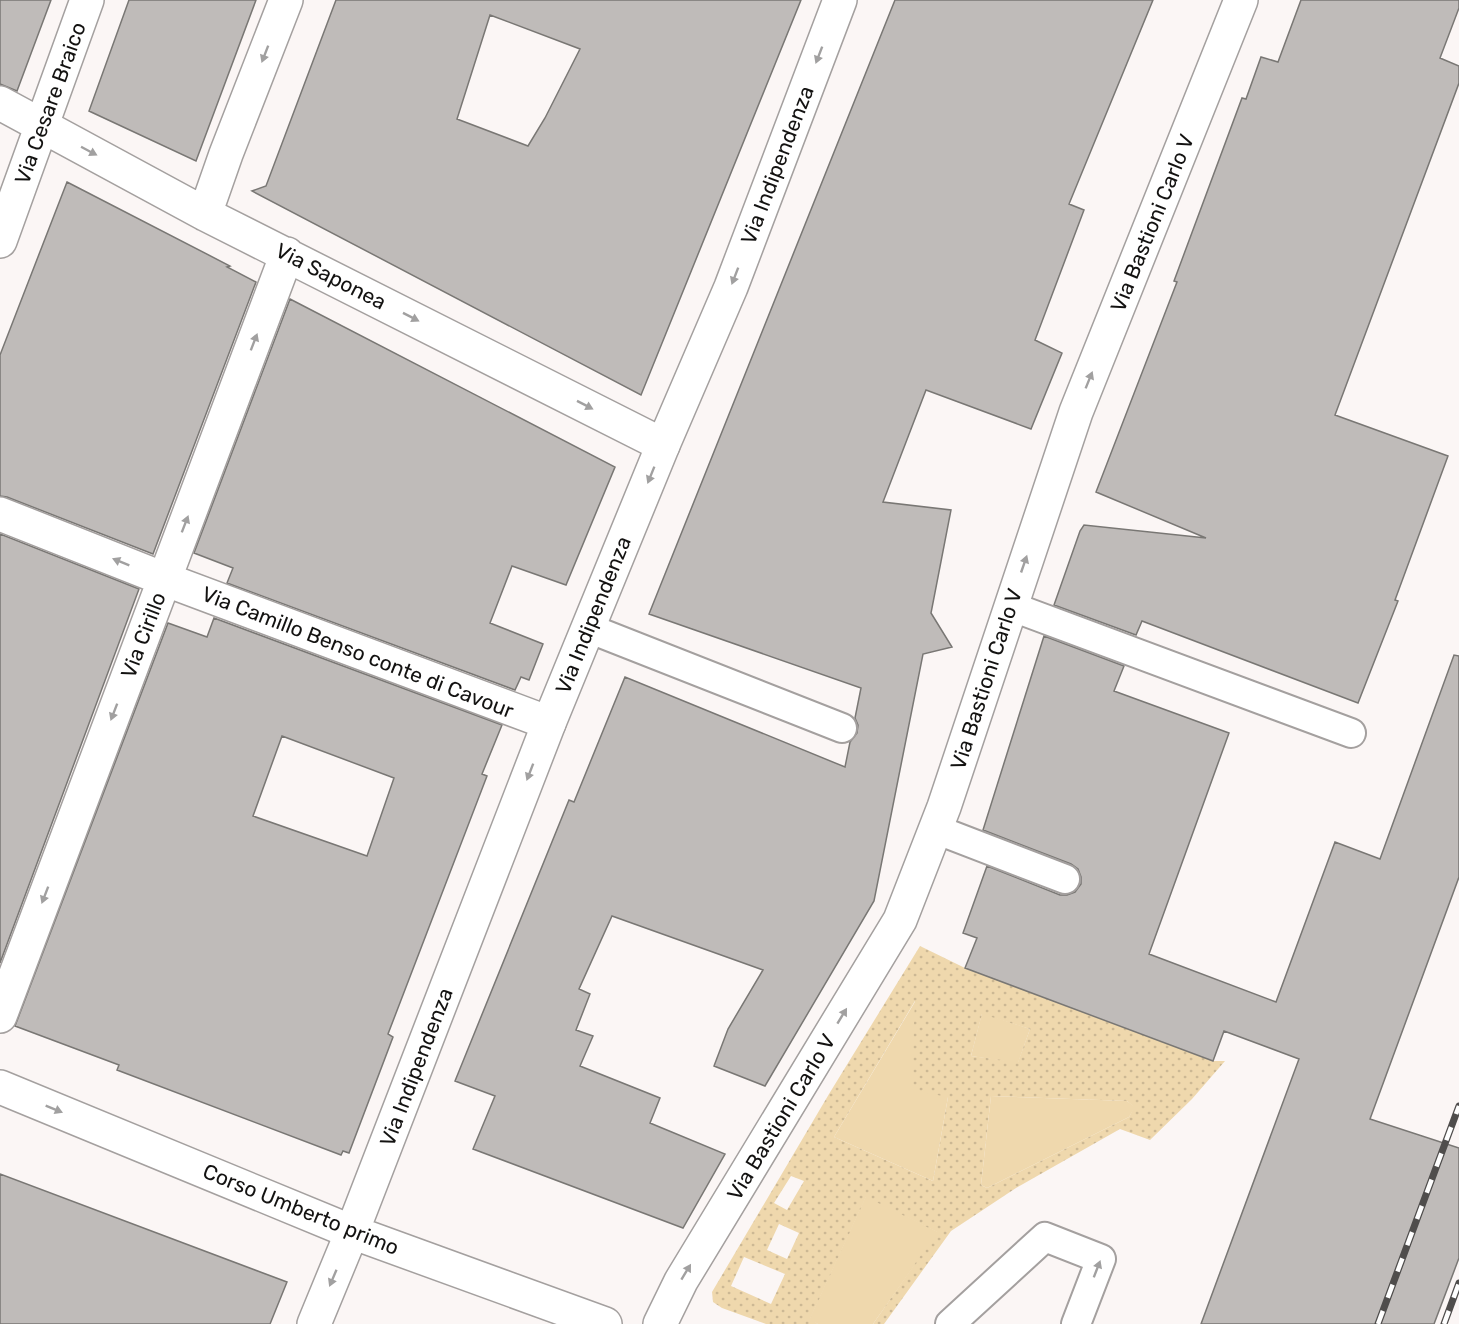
<svg xmlns="http://www.w3.org/2000/svg" width="1459" height="1324" font-family="Rubik,sans-serif">
<style>
.green{fill:#efd8ad}
.park{fill:url(#park-dots);fill-rule:evenodd}
.building{fill:#bfbbb9;stroke:#797774;stroke-width:1.5;fill-rule:evenodd}
.lines{fill:none;stroke-linecap:round;stroke-linejoin:round}
.lane-casing{stroke:#a4a09f;stroke-width:32}
.street-casing{stroke:#a4a09f;stroke-width:36}
.secondary-casing{stroke:#a4a09f;stroke-width:36}
.lane{stroke:#fff;stroke-width:28}
.street{stroke:#fff;stroke-width:33}
.secondary{stroke:#fff;stroke-width:33}
.rail-casing{stroke:#4f4d4c;stroke-width:7}
.rail{stroke:#fff;stroke-width:4.5;stroke-dasharray:14;stroke-linecap:butt}
.oneway{fill:#a1a0a0}
.labels{text-anchor:middle;dominant-baseline:central;stroke-width:5;stroke-linejoin:round;paint-order:stroke}
.street-label{font-size:21px;fill:#131211;stroke:#fff}
</style>
<defs>
<pattern id="park-dots" width="8" height="8" patternUnits="userSpaceOnUse" patternTransform="scale(1.5)"><rect width="8" height="8" fill="#efd8ad"/><path d="M2 2h.1M6 6h.1" fill="none" stroke="#ccb894" stroke-width="1.8" stroke-linecap="round"/></pattern>
</defs>
<rect width="100%" height="100%" fill="#fbf6f5"/>
<path class="green" d="M916 1000 948 1097 933 1181 834 1137Z
M982 1013 1030 1029 1018 1063 971 1056Z
M991 1096 1127 1101 1135 1107 1129 1117 987 1188 981 1185Z
M866 1196 938 1232 873 1324H818L809 1320Z"/>
<path class="park" d="M920 946 965 968 1213 1061H1225L1192 1099 1150 1140 1120 1129 1016 1188 951 1231 884 1324H873L937 1232 866 1197 810 1319 818 1324H766L722 1308 713 1302 712 1292 829 1094ZM915 1001 911 1090 948 1097 933 1181 834 1137ZM982 1014 1030 1029 1018 1062 971 1056ZM991 1096 1127 1101 1134 1107 1129 1117 987 1188 981 1185ZM791 1176 804 1181 787 1210 774 1203ZM779 1224 799 1233 787 1259 767 1250ZM744 1257 785 1274 771 1304 731 1286Z"/>
<path class="building" d="M0 0H51L17 91 0 84Z
M129 0H256L196 161 89 111Z
M336 0H801L641 395 252 191 266 186ZM490 15 580 49 545 118 528 146 457 119Z
M895 0H1153L1069 204 1084 210 1035 340 1062 353 1031 429 926 390 883 502 951 510 931 613 952 647 923 654 874 901 765 1086 714 1066 728 1029 763 970 612 916 579 989 590 994 576 1030 593 1036 580 1066 660 1098 650 1123 725 1154 683 1228 473 1149 495 1096 455 1081 569 800 574 802 625 677 845 767 850 742 857 733 858 725 855 718 861 688 649 614Z
M1301 0H1459V8L1440 58 1459 66V83L1335 415 1448 456 1395 600 1398 601 1358 703 1142 621 1136 635 1054 605 1080 531 1084 525 1206 538 1096 492 1177 282 1174 281 1242 98 1246 99 1261 57 1278 62Z
M67 182 230 266 227 267 256 282 153 554 7 497 0 496V355Z
M290 299 615 467 566 585 512 566 490 623 543 644 529 680 521 677 515 690 227 583 233 568 194 553Z
M0 534 139 589 0 963Z
M214 618 502 725 482 774 487 776 388 1034 393 1037 349 1153 343 1151 341 1155 117 1070 119 1065 15 1026 168 623 207 637ZM282 736 394 778 367 856 253 816Z
M1044 636 1124 666 1114 691 1229 733 1149 954 1276 1002 1335 842 1380 859 1454 655 1459 656V877L1370 1119 1459 1148V1258L1434 1324H1201L1299 1059 1224 1031 1213 1061 965 968 977 938 963 933 987 866 1060 895H1067L1075 892 1081 884V877L1078 869 1071 864 983 830Z
M0 1174 287 1282 270 1324H0Z"/>
<g class="lines">
<g class="lane-casing">
<path id="lane" d="M1010 606 1351 733
M588 628 842 728
M935 829 1065 879
M950 1324 1045 1237 1101 1259 1076 1324"/>
</g>
<g class="street-casing">
<path id="street" d="M0 103 205 214 663 445
M205 214 226 154 286 0
M0 241 87 0
M0 514 164 579 549 723
M0 1016 287 254
M0 1087 352 1232"/>
</g>
<g class="secondary-casing">
<path id="secondary" d="M352 1232 605 1324
M314 1324 352 1232 549 723 663 445 731 287 840 0
M660 1324 681 1281 900 920 944 807 1076 412 1241 0"/>
</g>
<use href="#lane" class="lane"/>
<use href="#street" class="street"/>
<use href="#secondary" class="secondary"/>
<g class="rail-casing">
<path id="rail" d="M1378 1324 1459 1106
M1444 1324 1459 1283"/>
</g>
<use href="#rail" class="rail"/>
</g>
<defs><path id="oneway-solid" d="M-6-.8H1V-3.2L6.5 0L1 3.2V.8H-6Z" transform="scale(1.5)"/></defs>
<g class="oneway">
<use href="#oneway-solid" transform="translate(265 54) rotate(111)"/>
<use href="#oneway-solid" transform="translate(819 55) rotate(111)"/>
<use href="#oneway-solid" transform="translate(89 151) rotate(28)"/>
<use href="#oneway-solid" transform="translate(735 276) rotate(111)"/>
<use href="#oneway-solid" transform="translate(411 317) rotate(27)"/>
<use href="#oneway-solid" transform="translate(254 342) rotate(-69)"/>
<use href="#oneway-solid" transform="translate(1089 380) rotate(-68)"/>
<use href="#oneway-solid" transform="translate(585 405) rotate(27)"/>
<use href="#oneway-solid" transform="translate(651 475) rotate(112)"/>
<use href="#oneway-solid" transform="translate(185 524) rotate(-69)"/>
<use href="#oneway-solid" transform="translate(121 562) rotate(-158)"/>
<use href="#oneway-solid" transform="translate(1024 564) rotate(-71)"/>
<use href="#oneway-solid" transform="translate(114 712) rotate(111)"/>
<use href="#oneway-solid" transform="translate(530 772) rotate(111)"/>
<use href="#oneway-solid" transform="translate(45 895) rotate(111)"/>
<use href="#oneway-solid" transform="translate(842 1016) rotate(-59)"/>
<use href="#oneway-solid" transform="translate(54 1109) rotate(22)"/>
<use href="#oneway-solid" transform="translate(1097 1269) rotate(-69)"/>
<use href="#oneway-solid" transform="translate(686 1272) rotate(-59)"/>
<use href="#oneway-solid" transform="translate(333 1278) rotate(113)"/>
</g>
<g class="labels">
<g class="street-label">
<text transform="translate(50 103) rotate(-70)">Via Cesare Braico</text>
<text transform="translate(777 165) rotate(-69)">Via Indipendenza</text>
<text transform="translate(1152 223) rotate(-68)">Via Bastioni Carlo V</text>
<text transform="translate(331 276) rotate(27)">Via Saponea</text>
<text transform="translate(593 615) rotate(-68)">Via Indipendenza</text>
<text transform="translate(143 635) rotate(-69)">Via Cirillo</text>
<text transform="translate(358 652) rotate(21)">Via Camillo Benso conte di Cavour</text>
<text transform="translate(986 679) rotate(-72)">Via Bastioni Carlo V</text>
<text transform="translate(416 1067) rotate(-69)">Via Indipendenza</text>
<text transform="translate(781 1117) rotate(-59)">Via Bastioni Carlo V</text>
<text transform="translate(301 1209) rotate(22)">Corso Umberto primo</text>
</g>
</g>
</svg>
